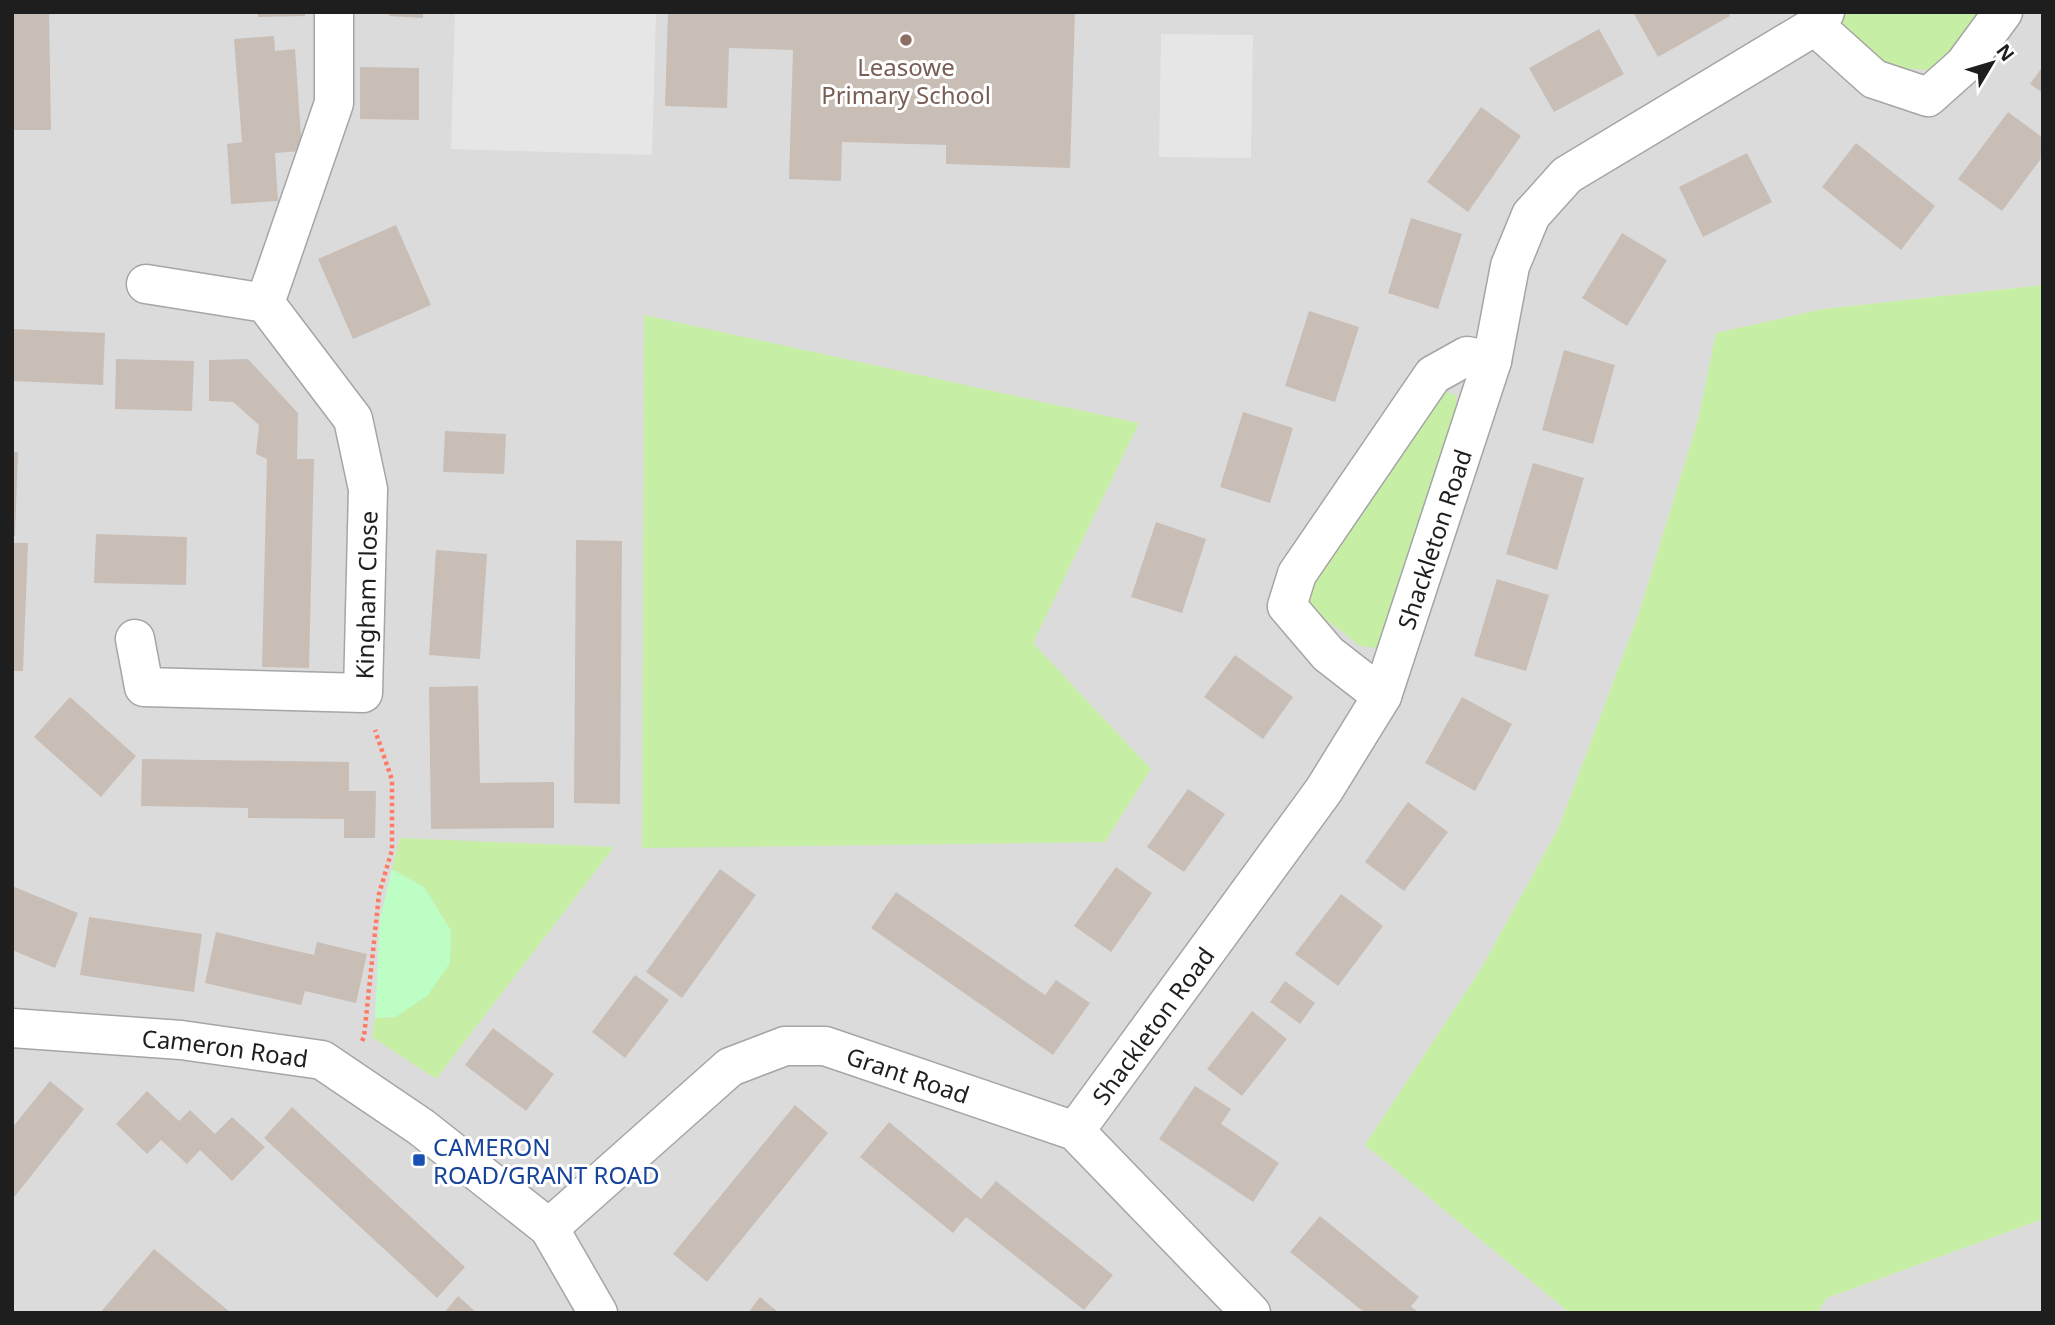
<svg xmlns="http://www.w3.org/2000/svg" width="2055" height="1325" font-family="'Noto Sans',sans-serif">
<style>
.residential{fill:#dcdbdb}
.grass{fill:#c6eea4}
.park{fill:#bcfec3}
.parking{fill:#e6e6e6}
.building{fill:#c8beb6}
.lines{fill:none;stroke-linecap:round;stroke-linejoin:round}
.minor-casing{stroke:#a5a5a5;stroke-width:41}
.path{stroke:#ff7a65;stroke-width:4.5;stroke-dasharray:3.5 3.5;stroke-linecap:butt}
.minor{stroke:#fff;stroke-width:38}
.education-dot{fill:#8d6e63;stroke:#fff;stroke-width:2.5}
.transit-dot{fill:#1a4fb4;stroke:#fff;stroke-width:2.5}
.labels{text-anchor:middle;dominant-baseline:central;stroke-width:6;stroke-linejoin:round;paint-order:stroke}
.education-label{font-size:24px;fill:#785e54;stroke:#fff}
.street-label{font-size:24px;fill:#1e1e1e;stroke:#fff}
.transit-label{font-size:24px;fill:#164399;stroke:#fff;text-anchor:start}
</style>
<rect width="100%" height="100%" fill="#f0ece3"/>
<path class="residential" d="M12 12H2043V285L1823 309 1716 334 1698 420 1639 613 1559 827 1482 967 1366 1144 1570 1313H12Z
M2043 1219V1313H1817L1827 1298Z"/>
<path class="grass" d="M1848 12H1983L1938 70 1886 68 1837 27Z
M2043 285V1219L1827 1298 1817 1313H1570L1365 1145 1482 967 1559 827 1639 613 1698 420 1716 333 1823 309Z
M644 315 1139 423 1033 643 1151 769 1105 842 642 848Z
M1439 389 1457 396 1454 418 1378 648 1360 646 1305 603 1311 581Z
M400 838 614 847 436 1079 372 1037 375 1018 396 1017 451 931 425 888 392 869Z"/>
<path class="park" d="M392 869 425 888 451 931 450 963 428 995 396 1017 375 1018 380 919Z"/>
<path class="parking" d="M455 12H656L652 155 451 149Z
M1161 34 1253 35 1251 158 1159 157Z"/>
<path class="building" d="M12 12H49L51 130H12Z
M258 12H305V16L258 17Z
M390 12H423V18L389 16Z
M668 12H1075L1070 168 946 164V145L842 142 841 181 789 179 793 50 729 48 727 108 665 106Z
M1633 12H1728L1730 16 1658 57Z
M1599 29 1624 74 1554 112 1529 68Z
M274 36 275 51 295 49 302 151 275 153 278 201 231 204 227 144 242 142 234 39Z
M2043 66V93L2030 84Z
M360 67 419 68V120L360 119Z
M1481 107 1521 136 1468 212 1427 182Z
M2008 112 2043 138V156L2002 211 1958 179Z
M1856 143 1935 206 1901 250 1822 187Z
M1747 153 1772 202 1703 237 1679 187Z
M1411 218 1462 234 1438 309 1388 293Z
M396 225 431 305 353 339 318 259Z
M1622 233 1667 260 1627 326 1582 298Z
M1309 311 1359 327 1335 402 1285 386Z
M13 329 105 333 103 385 12 381Z
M1564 350 1615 365 1593 444 1542 430Z
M116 359 194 361 192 411 115 409Z
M248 359 298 413 297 459H314L309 668 262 667 267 459 256 454 259 425 233 402 209 401V360Z
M1243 412 1293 428 1270 503 1220 487Z
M445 431 506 434 504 474 443 472Z
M12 452H18L15 536H12Z
M1533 463 1584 478 1557 570 1506 554Z
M1156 522 1206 539 1182 613 1131 597Z
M96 534 187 537 186 585 94 583Z
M576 540 622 541 620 804 574 803Z
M12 543H28L23 671H12Z
M436 550 487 554 480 659 429 655Z
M1497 579 1549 595 1526 671 1474 656Z
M1235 655 1293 697 1263 739 1204 697Z
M478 686 480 783 554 782V828L431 829 429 687Z
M70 697 136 756 101 797 34 737Z
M1462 697 1512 724 1475 791 1425 763Z
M142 759 349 762V791H376L375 838H344V819L248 818V808L141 806Z
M1188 789 1225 814 1184 872 1147 847Z
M1408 802 1448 832 1404 891 1365 862Z
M1116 867 1152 893 1111 952 1074 926Z
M720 869 756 895 682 998 646 972Z
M12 886 78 913 55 968 12 950Z
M896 892 1045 995 1056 980 1090 1003 1053 1055 871 928Z
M1341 894 1383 926 1338 986 1295 954Z
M89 917 202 934 194 992 80 975Z
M216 932 314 955 317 942 367 954 356 1003 305 991 301 1005 205 983Z
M635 975 669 1000 625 1058 592 1032Z
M1285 981 1315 1003 1300 1024 1270 1002Z
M1252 1011 1287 1039 1242 1096 1207 1069Z
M493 1028 554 1074 526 1111 465 1065Z
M50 1081 84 1109 12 1200V1128Z
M1195 1086 1231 1109 1221 1124 1279 1163 1253 1202 1159 1139Z
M147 1091 179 1121 190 1110 215 1134 232 1117 265 1147 232 1181 200 1150 187 1164 161 1140 147 1154 116 1124Z
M795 1105 828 1133 707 1282 673 1254Z
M292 1107 465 1267 437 1298 264 1138Z
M889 1122 981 1199 996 1181 1113 1275 1084 1310 966 1217 953 1233 860 1157Z
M1320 1216 1419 1297 1411 1306 1419 1313H1365L1290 1252Z
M154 1249 218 1302 231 1313H100Z
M458 1296 477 1313H444Z
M760 1297 779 1313H748Z"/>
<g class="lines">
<g class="minor-casing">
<g id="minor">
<path d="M1815 26 1874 79 1928 97 1964 65 2003 12"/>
<path d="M265 303 334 103V12"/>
<path id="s1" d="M135 639 144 687 363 693 368 489 353 419 265 303 146 284"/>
<path d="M1382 696 1328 654 1287 606 1297 574 1433 375 1467 356 1492 361"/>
<path id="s2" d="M12 1028 181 1040 322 1060 421 1127 549 1228 598 1313"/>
<path id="s3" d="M1075 1131 1324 790 1382 696 1492 361 1510 266 1531 215 1567 175 1815 26 1825 12"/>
<path id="s4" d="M549 1228 730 1067 785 1046H825L1075 1131 1251 1313"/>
</g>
</g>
<path class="path" d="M362 1041 364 1037 379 894 392 850V780L375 730"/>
<use href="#minor" class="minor"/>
</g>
<circle class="education-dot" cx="906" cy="40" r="7"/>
<rect class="transit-dot" x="412" y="1153" width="14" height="14" rx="3.5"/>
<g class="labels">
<g class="education-label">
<text x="906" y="66">Leasowe<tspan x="906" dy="28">Primary School</tspan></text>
</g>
<g class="street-label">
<text stroke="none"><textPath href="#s3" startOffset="698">Shackleton Road</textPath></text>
<text stroke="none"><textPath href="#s1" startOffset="366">Kingham Close</textPath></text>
<text stroke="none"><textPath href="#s3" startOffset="131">Shackleton Road</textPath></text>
<text stroke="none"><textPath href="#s2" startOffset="214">Cameron Road</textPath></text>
<text stroke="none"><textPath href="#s4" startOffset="429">Grant Road</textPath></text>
</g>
<g class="transit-label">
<text x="433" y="1146">CAMERON<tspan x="433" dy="28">ROAD/GRANT ROAD</tspan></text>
</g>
</g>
<rect width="2055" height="1325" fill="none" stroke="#1e1e1e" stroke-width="28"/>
<g transform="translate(1992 63) rotate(52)" stroke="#ffffff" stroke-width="5" paint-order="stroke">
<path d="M0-5L12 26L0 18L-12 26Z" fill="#1e1e1e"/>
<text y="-10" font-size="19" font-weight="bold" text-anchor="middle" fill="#1e1e1e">N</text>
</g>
</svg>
